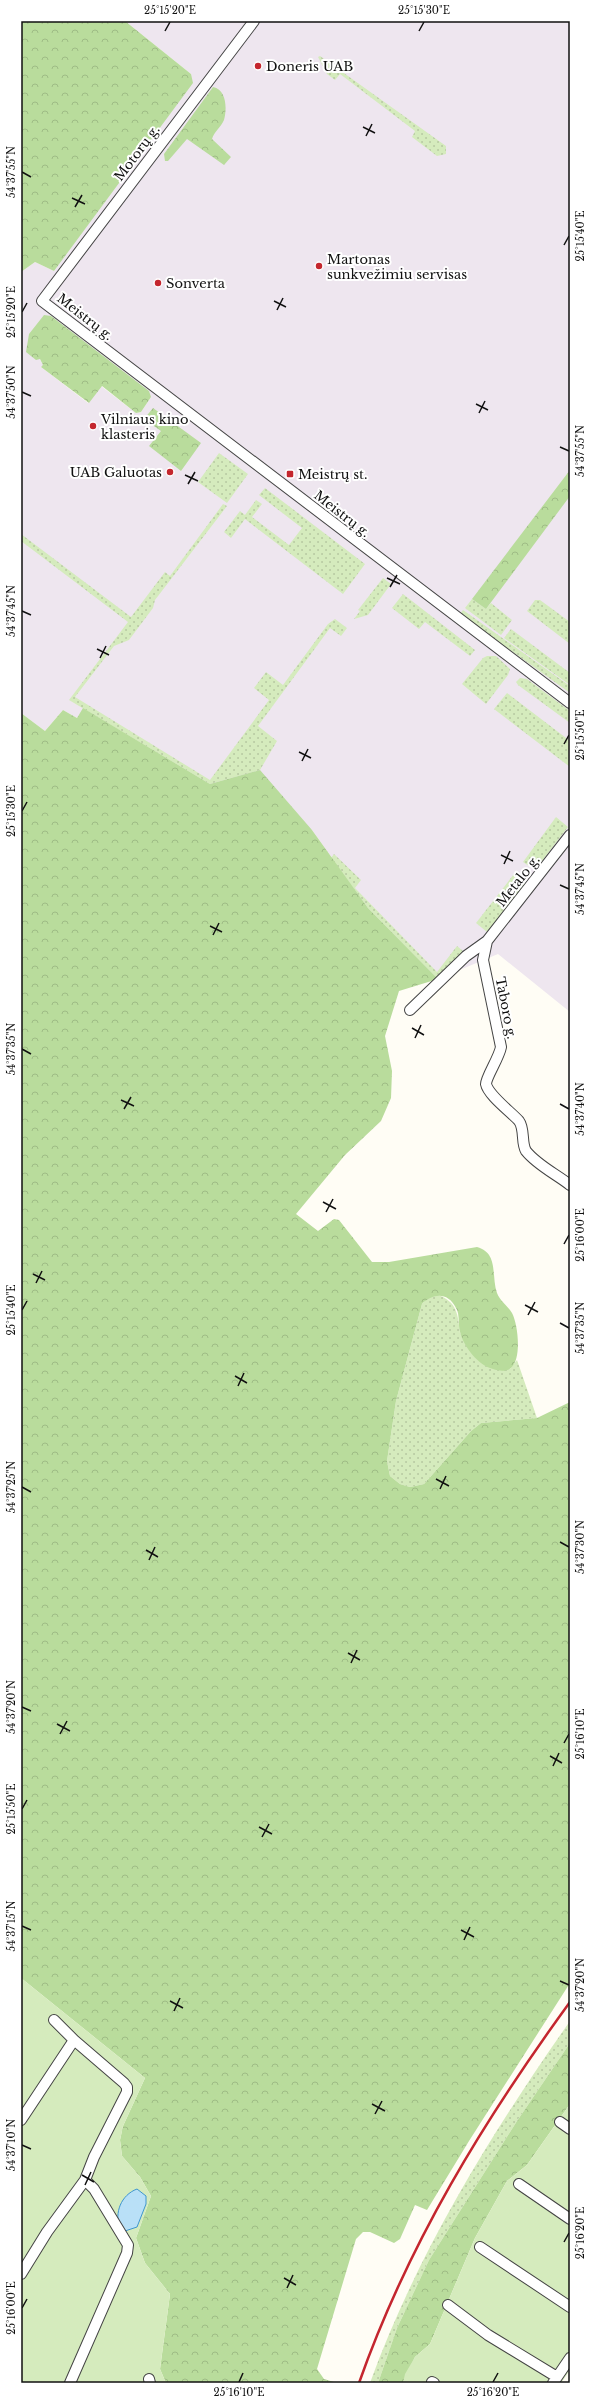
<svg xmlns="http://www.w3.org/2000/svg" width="591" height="2404" font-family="'Libre Baskerville',serif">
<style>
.industrial{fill:#eee6ef;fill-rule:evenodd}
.grass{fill:url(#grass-dots)}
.forest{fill:url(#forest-crowns)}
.garden{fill:#d5ebbd}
.water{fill:#b9e0f7;stroke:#3f96cf}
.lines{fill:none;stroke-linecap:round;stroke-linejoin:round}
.minor-casing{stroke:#444;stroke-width:12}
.minor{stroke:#fff;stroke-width:10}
.rail{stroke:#c4262e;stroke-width:2.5}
.ticks{fill:none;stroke:#111;stroke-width:1.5}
.poi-dot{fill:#c4262e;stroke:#fff;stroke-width:1.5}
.labels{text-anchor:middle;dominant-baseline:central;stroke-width:4;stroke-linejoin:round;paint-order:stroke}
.poi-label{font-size:13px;fill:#111;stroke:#fff;text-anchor:start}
.street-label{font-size:13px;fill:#111;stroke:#fff}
.neatline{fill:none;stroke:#111;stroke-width:1.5}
.ticks-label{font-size:10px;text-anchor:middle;fill:#111}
</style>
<defs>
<pattern id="grass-dots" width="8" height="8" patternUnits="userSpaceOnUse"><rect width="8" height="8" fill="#d5ebbd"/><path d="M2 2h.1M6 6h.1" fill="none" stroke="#b6c8a1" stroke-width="1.8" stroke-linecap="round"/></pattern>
<pattern id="forest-crowns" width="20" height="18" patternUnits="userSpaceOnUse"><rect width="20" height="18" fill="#b9dc9c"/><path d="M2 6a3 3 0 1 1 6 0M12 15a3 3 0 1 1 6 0" fill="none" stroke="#9ebc85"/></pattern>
</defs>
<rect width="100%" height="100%" fill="#fffdf5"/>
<path class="industrial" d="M125 21H570V1012L498 954 438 979 368 908 312 830 210 784 84 708 77 718 63 710 45 731 21 713V272L35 262 54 271 191 74ZM51 316 151 397 141 412 136 413 101 386 88 403 41 367 43 365 40 359H36Z"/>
<path class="grass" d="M320 56 446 146V154L437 156 412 137 415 131 340 74 335 80 327 74 318 57Z
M219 453 248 474 227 503 198 482Z
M265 488 365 564 343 594 245 519 231 538 224 532 240 511 245 515 256 500 262 504 252 517 289 545 302 528 259 495Z
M223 504 227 506 155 600 153 608 129 640 114 646 75 697 210 780 269 700 254 688 266 672 283 685 328 624 335 619 347 628 341 636 330 628 258 726 277 741 260 770 210 784 69 700 128 622 21 541V534L131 617 165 572 170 576Z
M383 578 391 584 368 615 354 619 360 611 358 610Z
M403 594 475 650 470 656 425 622 419 629 392 608Z
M472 599 486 609 491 603 512 620 501 635 465 608Z
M535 600H540L570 622V644L527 611Z
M463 610 570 686V693L460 614Z
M511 629 570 673V685L504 638Z
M487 656H496L510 669 508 675 486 704 462 684 483 658Z
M520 678 527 679 570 711V723L518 685 516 682Z
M507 693 570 741V767L494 709Z
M556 817 568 827 535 870 523 862Z
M334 854 361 880 355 888 437 972 457 946 463 951 438 979 368 908 331 858Z
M514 874 526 883 487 932 476 923Z
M438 1295C457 1302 458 1314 460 1333L510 1369 517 1360 537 1418 481 1423 471 1431 424 1484 410 1487 400 1484 390 1476 387 1461 396 1401 422 1304 429 1297Z
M570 2021V2043L517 2121 429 2260 397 2328 378 2383H370C417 2253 491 2134 570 2021Z"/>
<path class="forest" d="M21 21H125L191 74 193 83 54 271 35 262 21 272Z
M213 87C227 90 227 109 224 120 221 127 214 132 212 139L231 157 224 165 187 139 168 161H165L164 154Z
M44 315 51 316 149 391 151 397 141 412 136 413 102 386 89 403 41 367 43 365 40 359 36 360 26 352 29 334Z
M153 408 201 443 181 471 149 446 161 431 144 419Z
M570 470V496L486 609 472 599Z
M83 708 210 784 260 770 312 830 368 908 438 979 399 991 385 1036 392 1071 391 1098 381 1121 345 1155 296 1214 318 1231 334 1219 339 1220 372 1262H389L477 1247C499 1253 491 1276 497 1293 500 1301 508 1306 512 1313 518 1324 522 1359 511 1368 506 1372 499 1371 493 1369 478 1365 464 1347 460 1332 458 1325 460 1314 456 1308 448 1292 433 1293 422 1304L396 1401 387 1461 390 1476 400 1484 410 1487 424 1484 471 1431 481 1423 537 1418 570 1402V1983L469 2141 427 2210 415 2205 400 2239 394 2243 370 2232H363L356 2239 317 2369 324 2379 337 2383H166L160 2369 170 2294 145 2263 136 2238 151 2196 140 2177 122 2156 120 2140 123 2126 145 2078 21 1978V713L45 731 63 710 77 718Z
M570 2043V2104L527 2165 507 2181 475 2238 430 2344 415 2357 403 2383H378L397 2328 429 2260 517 2121Z"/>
<path class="garden" d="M21 1978 145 2078 123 2126 120 2140 122 2156 140 2177 151 2196 136 2238 145 2263 170 2294 160 2369 166 2383H21Z
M570 2104V2370L561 2383H403L405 2374 415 2357 430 2344 475 2238 507 2181 527 2165Z"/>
<path class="water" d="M137 2189 146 2196V2204L137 2227 125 2231 120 2228C114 2213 121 2195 137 2189Z"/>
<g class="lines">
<g class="minor-casing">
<path id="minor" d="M254 21 42 301 570 703
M487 941 483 960 501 1047C499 1058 486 1077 486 1084 488 1095 511 1112 519 1121 525 1129 521 1143 526 1151 537 1165 556 1174 570 1185
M410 1010 466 956 487 941 570 835
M21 2120 74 2040 54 2020
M560 2122 570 2129
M519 2184 570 2219
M480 2247 570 2307
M21 2274 47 2232 85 2180 94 2157 127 2092V2087L124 2083 74 2040
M448 2305 488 2335 557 2377
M149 2379 150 2383
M432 2382 434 2383
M70 2383 127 2253 128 2245 94 2189 85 2180
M553 2383 570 2358"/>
</g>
<use href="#minor" class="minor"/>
<path class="rail" d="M359 2383C408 2244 484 2120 570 2002"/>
</g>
<path class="ticks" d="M165 31 170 22M419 31 424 22M363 127 375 133M366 136 372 124M22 172 31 177M72 198 85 204M75 207 82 195M564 245 569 236M274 301 286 307M277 310 283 298M22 312 27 303M22 392 31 396M476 404 488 410M479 413 485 401M560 447 569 451M185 475 198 481M188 484 195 472M387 578 400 584M390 587 397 575M22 611 31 615M97 649 109 655M100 658 106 646M564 744 569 735M299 752 311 758M302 761 308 749M22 811 27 802M501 855 513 861M504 864 510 851M560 885 569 889M210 926 222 932M213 935 219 923M412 1028 424 1035M415 1038 421 1025M22 1049 31 1054M121 1100 134 1106M560 1104 569 1109M124 1109 131 1097M323 1202 336 1209M326 1212 333 1199M564 1244 569 1235M33 1274 45 1280M36 1283 42 1271M525 1305 538 1312M22 1310 27 1301M528 1315 535 1302M560 1323 569 1328M235 1376 247 1383M238 1386 244 1373M436 1479 449 1486M22 1487 31 1492M440 1489 446 1476M560 1542 569 1547M146 1550 158 1557M149 1560 155 1547M348 1653 360 1660M351 1663 357 1650M22 1707 31 1711M57 1724 70 1731M60 1734 67 1721M564 1743 569 1734M550 1756 562 1763M553 1766 559 1753M22 1809 27 1800M259 1827 272 1834M262 1837 269 1824M22 1926 31 1930M461 1930 474 1937M464 1940 470 1927M560 1981 569 1985M170 2001 183 2008M174 2011 180 1998M372 2104 385 2111M375 2114 382 2101M22 2145 31 2149M82 2175 94 2182M85 2185 91 2172M564 2242 569 2233M284 2278 296 2285M287 2288 293 2275M22 2308 27 2299M239 2382 243 2373M493 2382 498 2373"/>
<g class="poi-dot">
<circle cx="258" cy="66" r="4"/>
<circle cx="319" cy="266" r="4"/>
<circle cx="158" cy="283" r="4"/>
<circle cx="93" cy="426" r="4"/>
<circle cx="170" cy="472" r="4"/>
<rect x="286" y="470" width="8" height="8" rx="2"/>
</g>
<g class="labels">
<g class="poi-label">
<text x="266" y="66">Doneris UAB</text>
<text x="327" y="259">Martonas<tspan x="327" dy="15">sunkvežimiu servisas</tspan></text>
<text x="166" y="283">Sonverta</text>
<text x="101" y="419">Vilniaus kino<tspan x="101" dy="15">klasteris</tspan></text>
<text x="162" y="472" text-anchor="end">UAB Galuotas</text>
<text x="298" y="474">Meistrų st.</text>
</g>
<g class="street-label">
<text transform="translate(137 153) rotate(-53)">Motorų g.</text>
<text transform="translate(85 317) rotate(38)">Meistrų g.</text>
<text transform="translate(342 514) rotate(38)">Meistrų g.</text>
<text transform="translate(518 881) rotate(-52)">Metalo g.</text>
<text transform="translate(506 1008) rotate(79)">Taboro g.</text>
</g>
</g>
<rect width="591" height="2404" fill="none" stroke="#ffffff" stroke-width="44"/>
<rect x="22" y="22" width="547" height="2360" class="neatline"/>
<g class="ticks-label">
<text x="170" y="14">25°15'20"E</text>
<text x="424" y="14">25°15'30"E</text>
<text transform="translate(11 172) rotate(-90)" y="4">54°37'55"N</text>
<text transform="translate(580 236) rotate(-90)" y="4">25°15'40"E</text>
<text transform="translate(11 312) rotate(-90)" y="4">25°15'20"E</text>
<text transform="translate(11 392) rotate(-90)" y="4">54°37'50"N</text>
<text transform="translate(580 451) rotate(-90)" y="4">54°37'55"N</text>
<text transform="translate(11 611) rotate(-90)" y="4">54°37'45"N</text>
<text transform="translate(580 735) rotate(-90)" y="4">25°15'50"E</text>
<text transform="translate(11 811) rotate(-90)" y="4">25°15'30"E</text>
<text transform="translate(580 889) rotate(-90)" y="4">54°37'45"N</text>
<text transform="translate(11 1049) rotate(-90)" y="4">54°37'35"N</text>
<text transform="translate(580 1109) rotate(-90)" y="4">54°37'40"N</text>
<text transform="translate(580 1235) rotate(-90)" y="4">25°16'00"E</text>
<text transform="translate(11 1310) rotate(-90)" y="4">25°15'40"E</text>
<text transform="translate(580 1328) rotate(-90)" y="4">54°37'35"N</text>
<text transform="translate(11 1487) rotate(-90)" y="4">54°37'25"N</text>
<text transform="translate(580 1547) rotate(-90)" y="4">54°37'30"N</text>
<text transform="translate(11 1707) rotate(-90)" y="4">54°37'20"N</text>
<text transform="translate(580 1734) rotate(-90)" y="4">25°16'10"E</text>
<text transform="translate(11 1809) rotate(-90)" y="4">25°15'50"E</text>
<text transform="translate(11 1926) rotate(-90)" y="4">54°37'15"N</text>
<text transform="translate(580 1985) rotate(-90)" y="4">54°37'20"N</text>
<text transform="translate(11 2145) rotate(-90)" y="4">54°37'10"N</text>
<text transform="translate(580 2233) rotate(-90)" y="4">25°16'20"E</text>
<text transform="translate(11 2308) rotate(-90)" y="4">25°16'00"E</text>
<text x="239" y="2396">25°16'10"E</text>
<text x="493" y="2396">25°16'20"E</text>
</g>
</svg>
